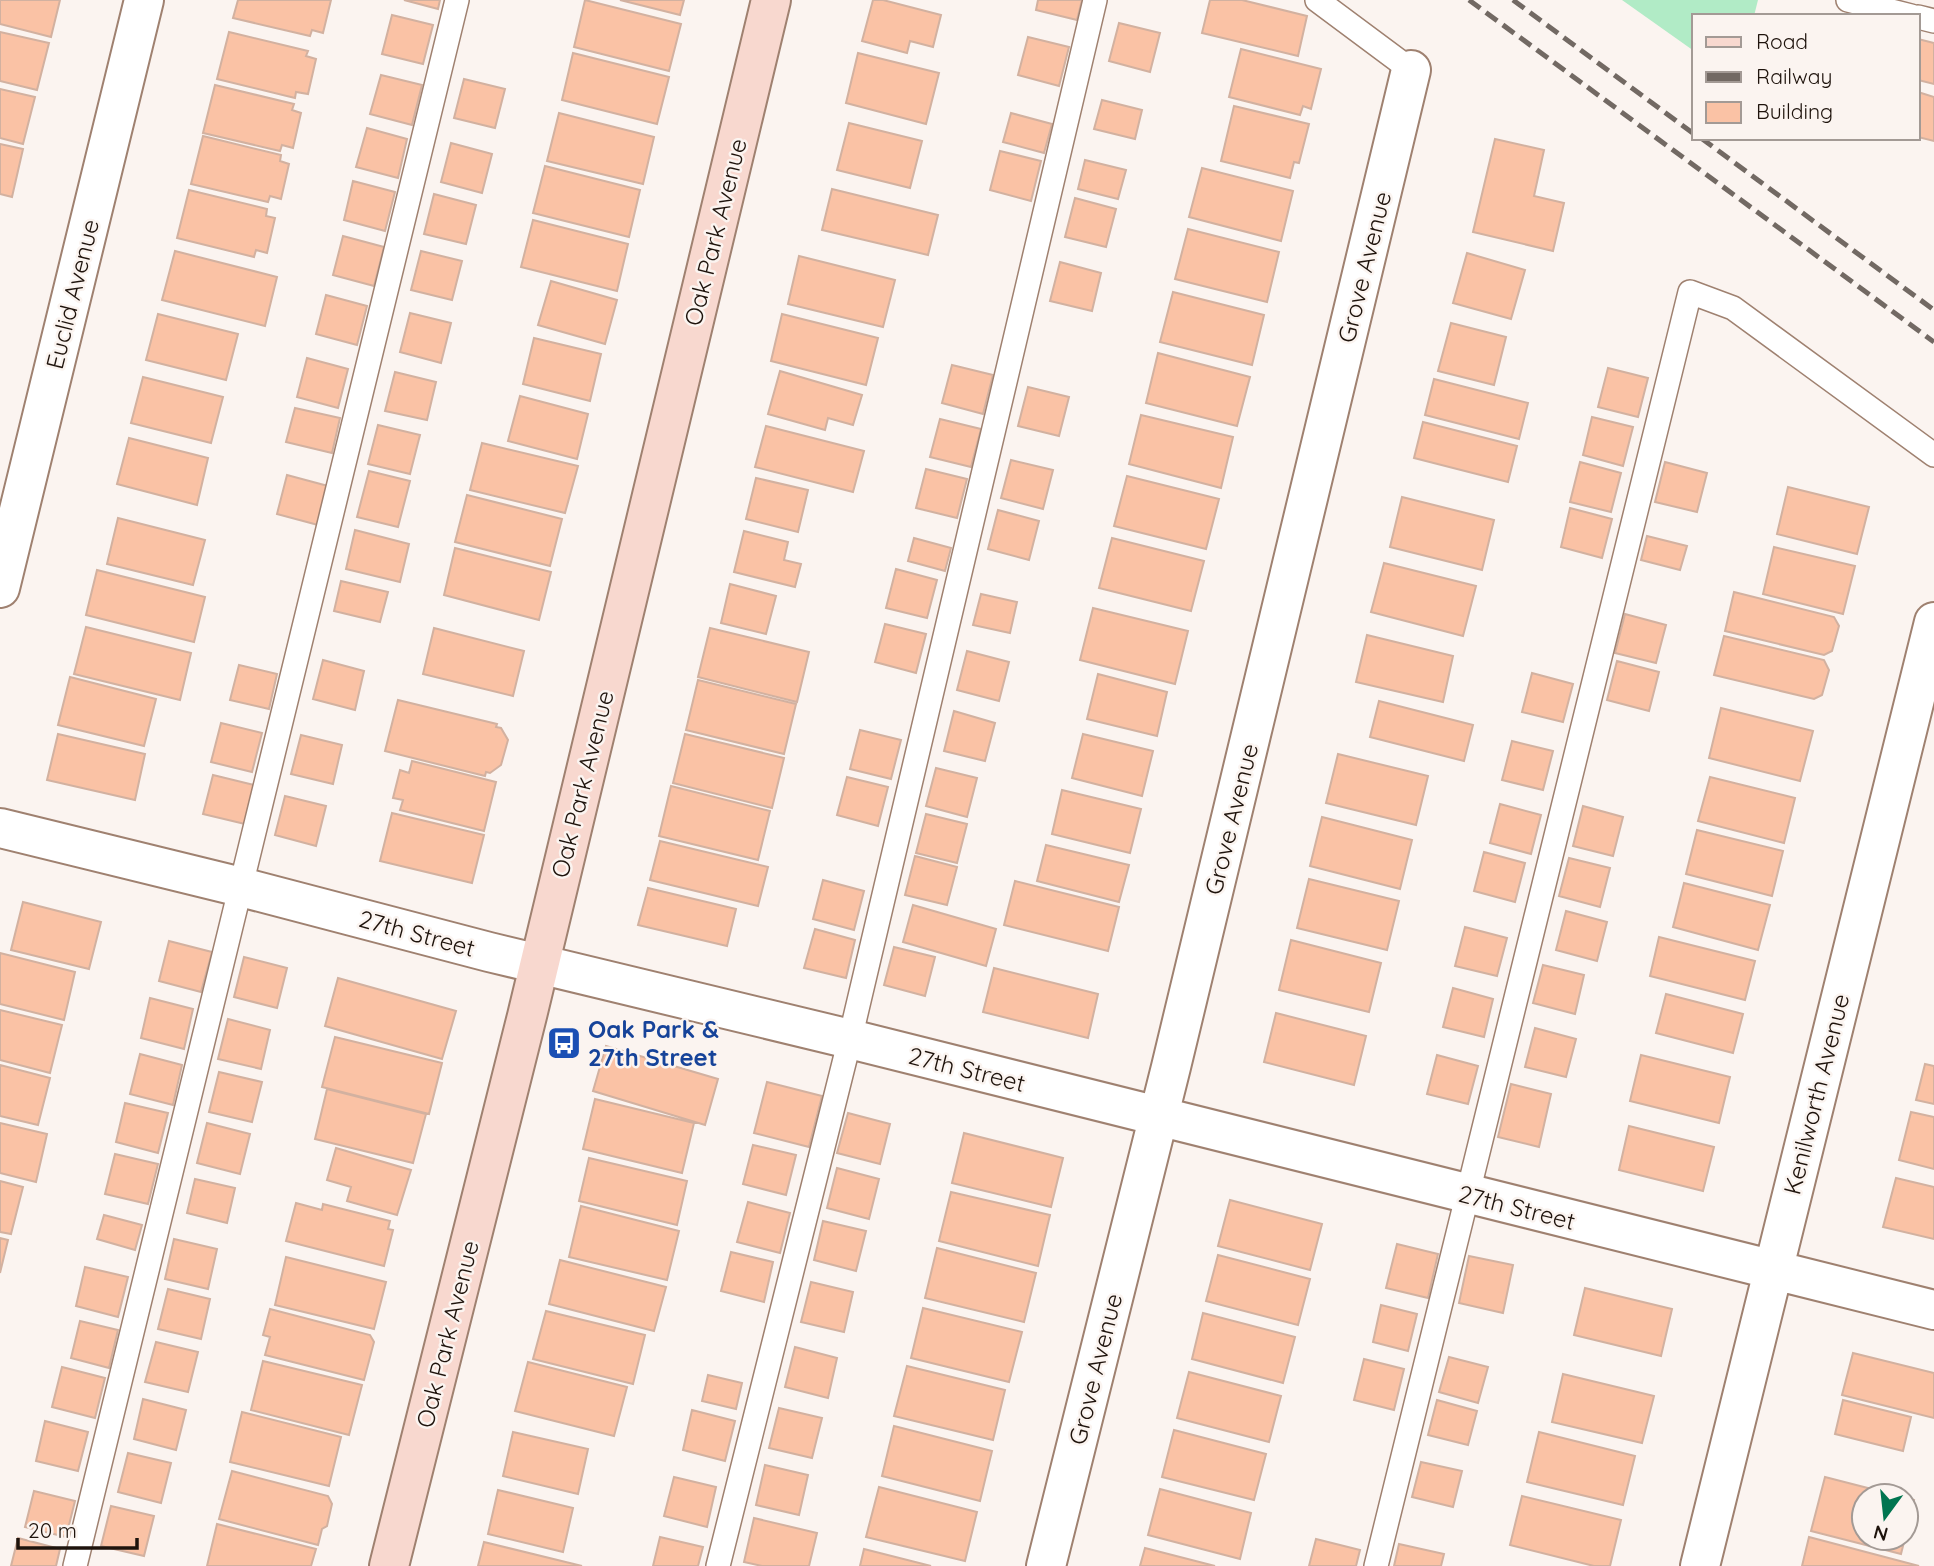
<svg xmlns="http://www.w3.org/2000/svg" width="1934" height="1566" font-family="Quicksand,sans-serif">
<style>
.green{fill:#b1ebc6}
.building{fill:#fac2a5;stroke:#d2b1a0;stroke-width:2}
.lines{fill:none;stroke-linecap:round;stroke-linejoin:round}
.lane-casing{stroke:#9f8170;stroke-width:26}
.street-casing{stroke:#9f8170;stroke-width:42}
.secondary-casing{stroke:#9f8170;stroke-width:42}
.lane{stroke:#fff;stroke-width:23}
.street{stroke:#fff;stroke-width:38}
.secondary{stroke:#f8d8cf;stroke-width:38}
.rail{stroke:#726963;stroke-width:5;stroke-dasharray:14 7;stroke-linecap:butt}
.labels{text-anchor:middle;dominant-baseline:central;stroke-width:5;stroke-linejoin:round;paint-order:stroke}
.street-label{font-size:24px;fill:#1e130c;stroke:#fbf4f0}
.transit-label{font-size:24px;font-weight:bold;fill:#164399;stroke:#fbf4f0;text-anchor:start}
</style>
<rect width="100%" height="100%" fill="#fbf4f0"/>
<path class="green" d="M1622 0H1758L1754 16H1694V51Z"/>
<path class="building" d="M0 0H60L51 37 0 24Z
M238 0H331L323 33 312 30 310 36 233 18Z
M404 0H440L438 9Z
M585 0 681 24 669 71 574 47Z
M620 0H684L680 15Z
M873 0H883L941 15 933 47 910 41 907 53 862 41Z
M1038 0H1082L1077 20 1036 10Z
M1210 0H1242L1307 16 1298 56 1202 33Z
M392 15 433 25 423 64 382 54Z
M1119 23 1160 33 1150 72 1109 61Z
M0 32 49 43 37 90 0 81Z
M229 32 308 51 306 56 316 59 308 94 296 92 295 98 217 79Z
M1028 37 1069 47 1059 86 1018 75Z
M1918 39 1934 43V84L1918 80Z
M1241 49 1321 69 1311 109 1303 106 1300 115 1229 97Z
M573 53 669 77 657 124 562 100Z
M858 53 939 73 926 124 846 103Z
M381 75 422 85 412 125 370 114Z
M464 79 505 89 495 128 454 118Z
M215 85 294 104 292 110 301 113 293 148 282 145 280 151 203 133Z
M0 89 35 97 23 144 0 138Z
M1918 92 1934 97V141L1918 137Z
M1102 100 1142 110 1135 139 1094 129Z
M1234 106 1309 124 1299 163 1294 162 1290 178 1221 161Z
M559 113 654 137 643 184 547 161Z
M1011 113 1052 124 1044 153 1003 142Z
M849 123 922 141 910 188 837 170Z
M367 128 407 139 398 178 356 167Z
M203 136 281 155 280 161 289 164 281 199 270 196 268 202 191 184Z
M1495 139 1544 150 1534 196 1564 203 1553 251 1473 232Z
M451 143 492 154 482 193 441 182Z
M0 144 23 149 12 197 0 194Z
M1000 151 1041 161 1031 201 990 190Z
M1085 160 1126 170 1118 199 1078 189Z
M545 166 640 190 629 237 533 213Z
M1202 168 1293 191 1281 241 1189 217Z
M353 181 395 192 385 231 344 220Z
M832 189 938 215 928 255 822 230Z
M189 190 267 209 266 216 275 218 267 253 256 250 254 257 177 238Z
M434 194 476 205 466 244 424 234Z
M1075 198 1116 209 1106 247 1065 237Z
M533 220 628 244 617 291 521 267Z
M1188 229 1279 252 1267 302 1175 279Z
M343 236 384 247 374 286 333 275Z
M175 251 277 277 265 326 162 300Z
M421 251 462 261 452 300 411 290Z
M1467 253 1525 270 1511 319 1453 303Z
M799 256 895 280 883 327 788 304Z
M1060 262 1101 273 1092 311 1050 301Z
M551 281 617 300 605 344 538 325Z
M1173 292 1264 315 1252 365 1160 342Z
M326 295 367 306 357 345 316 334Z
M410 313 451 323 441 363 400 352Z
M158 314 238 334 226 380 146 360Z
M782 314 878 338 866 385 771 361Z
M1451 323 1506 337 1494 385 1438 371Z
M534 338 601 354 590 401 523 384Z
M1158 353 1250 377 1237 426 1146 403Z
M307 358 348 369 338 408 297 397Z
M952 365 993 375 983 414 942 403Z
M1608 368 1648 378 1638 417 1598 407Z
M780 371 862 395 853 425 828 418 825 430 768 414Z
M395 372 436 382 427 420 385 411Z
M143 377 223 397 211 443 131 423Z
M1434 379 1528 403 1519 439 1425 415Z
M1028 387 1069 397 1059 436 1018 426Z
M520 396 588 414 577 459 508 441Z
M295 408 340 418 332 453 286 442Z
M1141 415 1233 437 1221 488 1129 464Z
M1592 417 1633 427 1623 466 1583 455Z
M940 419 981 429 971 467 930 457Z
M1423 422 1517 446 1508 482 1414 458Z
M378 425 420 435 410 474 368 464Z
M766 426 864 451 853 492 755 467Z
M129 438 208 458 197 505 117 484Z
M482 443 578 466 565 513 470 490Z
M1011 460 1053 470 1043 509 1001 498Z
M1580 462 1621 473 1611 512 1570 502Z
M1665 462 1707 473 1697 512 1655 502Z
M926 469 967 479 957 518 916 508Z
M369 471 410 481 398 527 357 517Z
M287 475 328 486 318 525 277 514Z
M1127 476 1219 499 1206 549 1114 526Z
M756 478 808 490 798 532 746 519Z
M1788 487 1869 507 1857 554 1777 534Z
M467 495 562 519 550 566 455 542Z
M1402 497 1494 520 1482 570 1390 547Z
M1570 508 1612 519 1602 558 1561 547Z
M998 510 1039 521 1029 560 988 549Z
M118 518 205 540 193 585 107 564Z
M355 530 409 544 400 582 346 569Z
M744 531 788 542 784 560 801 564 795 587 734 572Z
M1647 536 1687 546 1680 570 1641 560Z
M914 538 951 548 945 571 908 561Z
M1112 538 1204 561 1191 611 1099 588Z
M1774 547 1855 566 1843 614 1763 594Z
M455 548 551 572 539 620 444 595Z
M1384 563 1476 586 1463 636 1371 612Z
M896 569 937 580 927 618 886 608Z
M97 570 205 597 194 642 86 615Z
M341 581 388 592 380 622 334 611Z
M730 584 776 596 766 634 721 623Z
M1734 592 1834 617 1839 626 1832 651 1824 655 1725 631Z
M981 594 1017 602 1010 633 973 625Z
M1093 608 1188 631 1175 684 1080 660Z
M1625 614 1666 625 1656 663 1615 653Z
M885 624 926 634 916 673 875 662Z
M86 627 191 653 180 700 74 674Z
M434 628 524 651 513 696 423 674Z
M710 628 809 652 797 702 698 677Z
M1367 635 1453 656 1443 702 1356 682Z
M1724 636 1824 660 1829 670 1822 695 1814 699 1714 675Z
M967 651 1009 662 999 701 957 690Z
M323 660 364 671 355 710 313 699Z
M1617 661 1659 672 1649 711 1607 700Z
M239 665 277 674 269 709 230 700Z
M1532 673 1573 684 1563 722 1522 712Z
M1098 674 1167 692 1157 736 1087 719Z
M70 677 156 699 144 746 58 725Z
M698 680 796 704 784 754 686 730Z
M398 700 497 724 496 727 501 728 508 740 501 765 490 773 486 772 485 776 385 751Z
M1379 701 1473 725 1464 761 1370 737Z
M1721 708 1813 731 1800 781 1709 758Z
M954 711 995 723 985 761 944 751Z
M221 723 262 733 252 772 211 762Z
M860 730 901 740 891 779 850 769Z
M58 734 145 754 135 800 47 780Z
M685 734 784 758 772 808 673 783Z
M1083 734 1153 751 1142 796 1072 778Z
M301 735 342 745 333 784 291 774Z
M1512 741 1553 751 1543 790 1502 780Z
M1338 754 1428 776 1416 825 1326 803Z
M412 761 496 782 484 831 400 810 403 800 393 798 400 770 409 773Z
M936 768 977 778 967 817 926 806Z
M213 775 254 785 245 824 203 814Z
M847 777 888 787 878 826 837 815Z
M1710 777 1795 798 1784 843 1698 821Z
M671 786 770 811 758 860 659 836Z
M1062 790 1141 809 1130 853 1052 834Z
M285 796 326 806 316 846 275 835Z
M1500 804 1541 815 1531 854 1490 843Z
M1583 806 1623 817 1613 856 1573 846Z
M392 813 484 835 472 883 380 861Z
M926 814 967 824 957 863 916 853Z
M1322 817 1412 840 1400 889 1310 866Z
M1697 830 1783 851 1772 896 1686 874Z
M660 841 768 867 758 906 650 880Z
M1046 845 1129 865 1119 902 1037 881Z
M1484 852 1525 863 1515 902 1474 891Z
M915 856 957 867 947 905 905 895Z
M1569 858 1610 868 1600 907 1559 896Z
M1309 879 1399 901 1387 950 1297 928Z
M823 880 864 891 854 930 813 919Z
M1015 881 1119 907 1108 951 1004 925Z
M1684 883 1770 905 1758 950 1673 927Z
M648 888 736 909 727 946 638 925Z
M23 902 101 922 89 969 11 950Z
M913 905 996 929 986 966 903 942Z
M1566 911 1607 922 1597 961 1556 950Z
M1465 927 1507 938 1497 976 1455 966Z
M815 929 855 940 846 978 804 968Z
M1659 937 1755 961 1745 1000 1650 976Z
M1291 940 1381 963 1369 1012 1279 990Z
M169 941 212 952 201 992 159 981Z
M894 947 935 957 925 996 884 985Z
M0 953 75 972 64 1020 0 1004Z
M244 957 287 968 277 1008 234 997Z
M1543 965 1584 975 1575 1014 1533 1003Z
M994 968 1098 994 1088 1038 983 1012Z
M338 978 456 1011 442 1059 325 1026Z
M1453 988 1493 999 1484 1037 1443 1027Z
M1666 994 1743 1014 1733 1053 1656 1033Z
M150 998 193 1009 184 1049 141 1038Z
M0 1010 62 1025 50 1073 0 1060Z
M1276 1013 1366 1036 1354 1085 1264 1062Z
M228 1019 270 1030 261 1069 218 1059Z
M1535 1028 1576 1039 1566 1077 1525 1067Z
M335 1037 442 1063 429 1114 322 1087Z
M606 1046 718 1079 705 1125 593 1091Z
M140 1054 182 1065 173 1105 130 1094Z
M1437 1055 1478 1066 1468 1104 1427 1094Z
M1641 1055 1730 1077 1719 1123 1630 1101Z
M1925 1064 1934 1066V1104L1916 1100Z
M0 1065 50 1078 38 1125 0 1116Z
M219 1072 262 1082 252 1122 209 1112Z
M767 1082 822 1096 809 1147 754 1133Z
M1511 1084 1551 1094 1539 1147 1498 1137Z
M327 1089 426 1114 413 1163 315 1139Z
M595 1099 694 1123 682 1173 583 1149Z
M125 1103 168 1113 158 1153 116 1142Z
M1911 1112 1934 1117V1169L1899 1160Z
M848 1113 890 1124 880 1164 837 1153Z
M0 1123 47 1134 36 1182 0 1173Z
M207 1123 250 1134 240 1174 197 1163Z
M1629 1126 1714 1147 1703 1191 1619 1170Z
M964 1133 1063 1158 1051 1207 952 1183Z
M753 1145 796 1155 786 1195 743 1184Z
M336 1148 411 1170 397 1215 347 1201 351 1187 327 1180Z
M115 1154 158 1164 148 1204 105 1194Z
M589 1158 687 1181 677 1225 579 1201Z
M837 1168 879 1179 869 1219 827 1208Z
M1896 1178 1934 1187V1239L1883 1227Z
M195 1179 235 1188 227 1223 187 1213Z
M0 1181 23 1187 11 1234 0 1232Z
M951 1192 1050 1215 1038 1266 939 1241Z
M1230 1200 1322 1224 1310 1270 1218 1246Z
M748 1202 790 1213 780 1253 737 1242Z
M296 1203 322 1210 323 1204 390 1221 388 1229 393 1230 384 1266 286 1241Z
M581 1206 679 1231 667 1280 569 1257Z
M104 1215 142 1225 135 1250 97 1239Z
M823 1221 866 1231 856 1271 814 1260Z
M0 1238 8 1240 0 1273Z
M174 1239 217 1249 208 1289 165 1279Z
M1397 1244 1438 1254 1428 1298 1386 1288Z
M937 1248 1036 1273 1024 1322 925 1298Z
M731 1252 773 1262 764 1302 721 1291Z
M1218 1255 1310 1279 1298 1325 1206 1301Z
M1469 1256 1513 1265 1503 1313 1459 1303Z
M286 1257 386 1282 374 1329 275 1305Z
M560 1260 666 1287 654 1331 549 1304Z
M85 1267 128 1277 118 1317 76 1306Z
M811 1282 853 1292 844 1332 801 1322Z
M1585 1288 1672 1309 1661 1356 1574 1335Z
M168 1289 210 1299 201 1339 158 1329Z
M1381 1305 1417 1314 1408 1351 1373 1342Z
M923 1308 1022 1332 1009 1382 911 1358Z
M270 1309 370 1335 374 1342 364 1380 265 1355 270 1337 263 1335Z
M546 1311 645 1335 633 1384 533 1359Z
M1203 1313 1295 1337 1283 1383 1192 1359Z
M80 1321 118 1330 109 1368 71 1358Z
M156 1342 198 1352 188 1392 145 1382Z
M795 1347 837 1358 828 1398 785 1387Z
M1853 1353 1934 1373V1418L1842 1395Z
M1449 1357 1488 1367 1478 1403 1439 1392Z
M1364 1359 1404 1369 1394 1410 1354 1400Z
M263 1361 362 1385 349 1435 251 1410Z
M528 1362 627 1387 614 1436 515 1411Z
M907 1366 1005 1390 993 1440 894 1416Z
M62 1367 105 1378 95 1418 52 1407Z
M1189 1372 1281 1396 1269 1442 1177 1418Z
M1563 1374 1654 1396 1642 1443 1552 1422Z
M708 1375 742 1383 736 1409 702 1401Z
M143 1399 186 1410 176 1450 134 1439Z
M1437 1400 1477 1411 1468 1445 1428 1435Z
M1843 1400 1911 1417 1903 1451 1835 1434Z
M779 1408 822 1418 812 1458 769 1448Z
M692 1410 735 1421 725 1461 683 1450Z
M242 1412 341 1437 329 1486 230 1462Z
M45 1421 88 1432 78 1471 36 1461Z
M894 1426 992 1451 980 1501 882 1476Z
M1174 1430 1266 1454 1254 1500 1162 1477Z
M513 1432 588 1449 578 1494 503 1476Z
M1539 1432 1635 1456 1623 1505 1527 1482Z
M128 1453 171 1463 161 1503 118 1492Z
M1421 1462 1462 1471 1453 1507 1412 1497Z
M765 1465 808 1475 799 1515 756 1505Z
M232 1471 328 1496 332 1504 327 1526 322 1529 318 1545 219 1519Z
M674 1477 716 1487 707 1527 664 1516Z
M1825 1477 1899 1496H1864V1538H1905L1901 1554 1811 1531Z
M879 1487 977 1512 965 1561 866 1537Z
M1160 1489 1251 1513 1240 1559 1148 1535Z
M498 1490 573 1508 563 1552 488 1534Z
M34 1491 75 1501 66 1537 25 1527Z
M1522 1496 1621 1520 1610 1566H1594L1510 1545Z
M1906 1498 1914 1500 1906 1534Z
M111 1506 154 1516 144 1556 101 1546Z
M754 1518 817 1533 809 1566H762L744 1562Z
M217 1524 316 1549 311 1566H207Z
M660 1537 703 1547 698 1566H653Z
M1809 1537 1919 1566H1802Z
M18 1538 60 1549 56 1566H11Z
M1316 1539 1360 1550 1356 1566H1309Z
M484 1542 582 1566H478Z
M1399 1544 1444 1554 1441 1566H1394Z
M1145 1548 1215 1566H1140Z
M864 1549 931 1566H860Z"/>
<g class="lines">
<g class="lane-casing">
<path id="lane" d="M1317 0 1411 70
M1848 0 1911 16
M1918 17 1934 21
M75 1566 457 0
M718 1566 850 1039 1095 0
M1376 1566 1690 292 1733 308 1934 455"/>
</g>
<g class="street-casing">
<path id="street" d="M0 588 144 0
M0 828 241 887 489 952 850 1039 1934 1310
M1046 1566 1171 1067 1411 70
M1700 1566 1934 622"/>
</g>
<g class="secondary-casing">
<path id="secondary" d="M389 1566 527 1016 771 0"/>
</g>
<use href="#lane" class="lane"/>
<use href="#street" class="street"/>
<use href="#secondary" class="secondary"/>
<path class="rail" d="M1469 0 1934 342
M1513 0 1694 134
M1701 138 1934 310"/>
</g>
<defs>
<g id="bus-square" transform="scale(1.75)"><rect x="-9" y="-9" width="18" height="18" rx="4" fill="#1a4fb4" stroke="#fbf4f0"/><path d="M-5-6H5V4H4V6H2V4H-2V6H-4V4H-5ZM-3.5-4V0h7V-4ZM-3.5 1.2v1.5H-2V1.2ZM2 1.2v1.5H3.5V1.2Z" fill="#fff"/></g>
</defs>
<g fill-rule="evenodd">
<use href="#bus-square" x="564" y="1043"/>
</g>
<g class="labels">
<g class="street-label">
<text transform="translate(715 232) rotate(-76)">Oak Park Avenue</text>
<text transform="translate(1364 267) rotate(-76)">Grove Avenue</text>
<text transform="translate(72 294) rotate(-76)">Euclid Avenue</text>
<text transform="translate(582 784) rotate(-76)">Oak Park Avenue</text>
<text transform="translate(1231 819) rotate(-76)">Grove Avenue</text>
<text transform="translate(417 933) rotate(15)">27th Street</text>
<text transform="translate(967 1069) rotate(14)">27th Street</text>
<text transform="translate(1816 1094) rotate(-76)">Kenilworth Avenue</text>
<text transform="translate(1517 1207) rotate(14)">27th Street</text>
<text transform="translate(447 1334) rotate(-76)">Oak Park Avenue</text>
<text transform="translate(1095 1369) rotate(-76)">Grove Avenue</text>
</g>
<g class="transit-label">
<text x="588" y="1029">Oak Park &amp;<tspan x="588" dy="28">27th Street</tspan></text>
</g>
</g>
<rect x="1692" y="14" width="228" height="126" fill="#fbf4f0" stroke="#a39a95" stroke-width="2"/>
<rect x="1706" y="37" width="35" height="10" fill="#f8d8cf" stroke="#a39a95" stroke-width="2"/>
<text x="1756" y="49" font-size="21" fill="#1e130c">Road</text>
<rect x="1706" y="72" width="35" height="10" fill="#726963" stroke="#a39a95" stroke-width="2"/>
<text x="1756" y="84" font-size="21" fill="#1e130c">Railway</text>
<rect x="1706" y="102" width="35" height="21" fill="#fac2a5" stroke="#a39a95" stroke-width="2"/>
<text x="1756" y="119" font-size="21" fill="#1e130c">Building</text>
<g transform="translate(1885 1517) rotate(195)"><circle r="33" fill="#fbf4f0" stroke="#a39a95" stroke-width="2"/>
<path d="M0-5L12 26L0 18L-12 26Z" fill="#007550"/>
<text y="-10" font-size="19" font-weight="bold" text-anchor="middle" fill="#1e130c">N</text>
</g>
<path d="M18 1538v10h119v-10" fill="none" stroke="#1e130c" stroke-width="3.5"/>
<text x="28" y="1538" font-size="21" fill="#1e130c" stroke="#fbf4f0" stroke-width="5" paint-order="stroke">20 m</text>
</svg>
